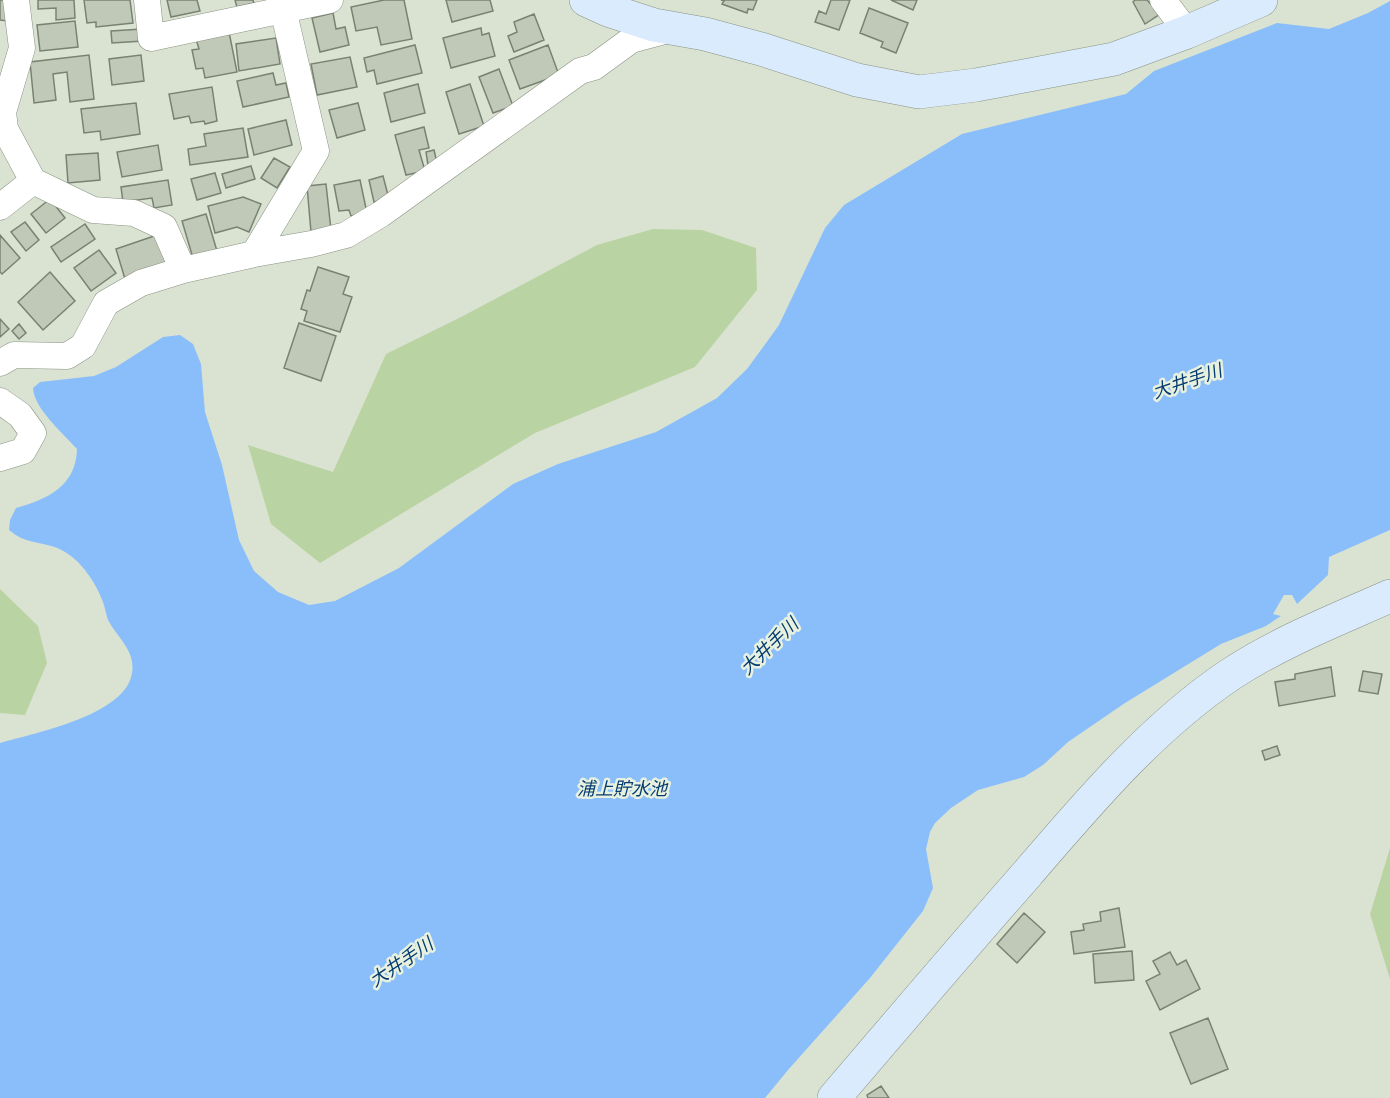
<svg xmlns="http://www.w3.org/2000/svg" width="1390" height="1098" font-family="'Asap Condensed','Noto Sans JP',sans-serif">
<style>
.green{fill:#bad3a2}
.water{fill:#8abefb}
.building{fill:#c0c9b8;stroke:#798272;stroke-width:1.5}
.lines{fill:none;stroke-linecap:round;stroke-linejoin:round}
.street-casing{stroke:#8a9282;stroke-width:27}
.secondary-casing{stroke:#8a9282;stroke-width:34}
.street{stroke:#fff;stroke-width:26}
.secondary{stroke:#dbebfe;stroke-width:33}
.labels{text-anchor:middle;dominant-baseline:central;stroke-width:5;stroke-linejoin:round;paint-order:stroke}
.water-label{font-size:18px;font-style:italic;fill:#043c71;stroke:#e8f1df}
</style>
<rect width="100%" height="100%" fill="#dae3d2"/>
<path class="green" d="M653 229 702 230 756 248 757 290 695 367 535 433 320 563 271 524 248 445 333 472 386 354 463 316 597 245Z
M0 589 38 626 47 663 25 715 0 713Z
M1390 848V979L1370 914Z"/>
<path class="water" d="M1390 1V530L1329 557 1328 575 1297 604 1292 595H1284L1273 614 1281 616 1266 626 1221 644 1125 703 1068 742 1043 765 1024 777 978 790 951 808 935 823 930 832 926 849 933 888 923 911 870 978 788 1070 765 1098H0V743C35 733 126 715 132 673 136 651 117 637 108 620 106 614 105 608 103 602 96 583 82 562 65 552 51 543 35 544 21 538 17 536 13 533 9 530L10 520 16 508C48 499 76 486 77 449 63 433 34 409 33 388L40 382 94 376 116 367 163 337 180 335 193 344 201 364 205 412 222 465 239 540 254 571 278 592 309 605 335 601 399 568 513 484 558 464 656 432 717 398 747 369 779 325 825 228 844 205 962 134 1126 94 1154 71 1277 23 1329 29 1368 13Z"/>
<path class="building" d="M0 0H8L7 21 0 20Z
M38 0H74L75 18 56 20V8L38 9Z
M84 0H130L133 23 96 27V22L87 23Z
M167 0H197L200 11 171 17Z
M235 0H253L254 3 237 7Z
M384 0H404L412 39 381 45 377 27 356 31 351 7Z
M446 0H490L493 11 452 22Z
M721 0H757L753 10 748 9 747 13 722 4 724 1Z
M831 0H850L839 30 815 22 819 11 826 14Z
M891 0H917L913 10Z
M1135 0H1147L1160 14 1145 24 1133 2Z
M869 8 908 23 896 53 881 47 883 42 860 33Z
M333 13 336 29 345 27 349 45 320 52 312 18Z
M534 14 544 40 514 52 508 36 517 32 514 22Z
M75 21 78 47 40 51 37 25Z
M481 28 482 35 489 33 495 56 451 68 443 38Z
M142 29 143 41 112 43 111 31Z
M229 32 237 72 205 78 203 68 196 69 192 50 199 49 196 39Z
M276 38 280 64 239 71 236 44Z
M415 45 422 73 377 84 374 70 367 72 364 58Z
M548 45 559 75 520 89 509 60Z
M89 55 94 99 70 102 67 72 53 74 56 100 34 103 30 62Z
M141 55 144 81 112 85 109 59Z
M350 57 357 87 317 95 311 64Z
M499 69 513 106 493 113 479 77Z
M273 73 276 85 286 83 289 97 243 107 237 81Z
M418 84 425 113 391 122 384 93Z
M470 84 484 126 459 134 446 92Z
M212 87 217 121 205 124 204 121 191 123 189 116 174 119 169 94Z
M136 103 140 134 101 140 100 131 84 133 81 109Z
M358 103 365 130 337 138 329 110Z
M286 120 292 145 254 155 248 129Z
M424 127 429 148 419 150 425 171 406 175 395 135Z
M243 128 248 157 190 165 188 149 206 146 204 134Z
M158 145 162 170 122 177 117 152Z
M434 150 437 163 428 165 426 152Z
M98 153 100 180 68 183 66 155Z
M274 158 290 167 277 188 261 178Z
M251 166 255 179 226 188 222 174Z
M215 173 221 193 197 200 191 179Z
M383 176 389 199 374 202 369 180Z
M168 180 172 205 154 208 152 198 123 202 121 187Z
M360 180 367 213 351 216 349 210 339 211 334 185Z
M326 184 331 230 311 232 307 186Z
M243 197 261 204 249 232 237 227 215 233 208 206Z
M50 199 65 218 46 233 31 214Z
M206 214 217 251 193 258 182 221Z
M25 222 39 240 26 251 11 232Z
M85 224 95 239 61 262 51 247Z
M160 234 170 265 125 279 116 249Z
M0 235 20 258 2 274 0 272Z
M99 250 116 273 91 291 74 268Z
M318 267 349 277 343 294 352 297 340 332 304 321 307 311 301 309 307 290 310 291Z
M50 272 75 301 43 330 18 302Z
M0 319 9 329 0 337Z
M299 323 336 336 321 381 284 368Z
M19 324 26 333 19 339 12 331Z
M1331 667 1335 696 1279 706 1275 682 1295 679V674Z
M1363 671 1382 674 1378 694 1359 691Z
M1277 746 1280 755 1265 760 1262 751Z
M1119 908 1125 947 1074 954 1071 932 1084 930 1083 924 1101 921 1100 912Z
M1024 913 1045 932 1017 963 997 944Z
M1132 951 1134 980 1095 983 1093 954Z
M1170 952 1177 965 1186 960 1200 989 1160 1010 1146 981 1160 974 1153 961Z
M1208 1018 1228 1069 1191 1084 1170 1033Z
M881 1086 889 1098H868L867 1095Z"/>
<g class="lines">
<g class="street-casing">
<path id="street" d="M147 0 151 38 330 0
M1163 0 1187 32
M283 9 316 151 254 254 311 244 346 235 381 214 580 71 594 67 631 40 672 29
M0 111 3 112 22 48 16 0
M3 112 5 129 33 181 93 210 134 213 164 227 183 270
M0 207 33 181
M0 363 14 355 67 356 83 346 106 303 141 283 183 270 254 254
M0 401 20 415 33 433 23 451 0 458"/>
</g>
<g class="secondary-casing">
<path id="secondary" d="M586 0 608 10 654 25 705 34 761 49 857 80 919 92 976 85 1114 59 1187 32 1261 0
M834 1098C898 1023 962 948 1027 874 1088 803 1152 727 1231 674 1280 642 1336 620 1390 596"/>
</g>
<use href="#street" class="street"/>
<use href="#secondary" class="secondary"/>
</g>
<g class="labels">
<g class="water-label">
<text transform="translate(1187 381) rotate(-19)">大井手川</text>
<text transform="translate(769 646) rotate(-44)">大井手川</text>
<text x="622" y="788">浦上貯水池</text>
<text transform="translate(401 962) rotate(-34)">大井手川</text>
</g>
</g>
</svg>
